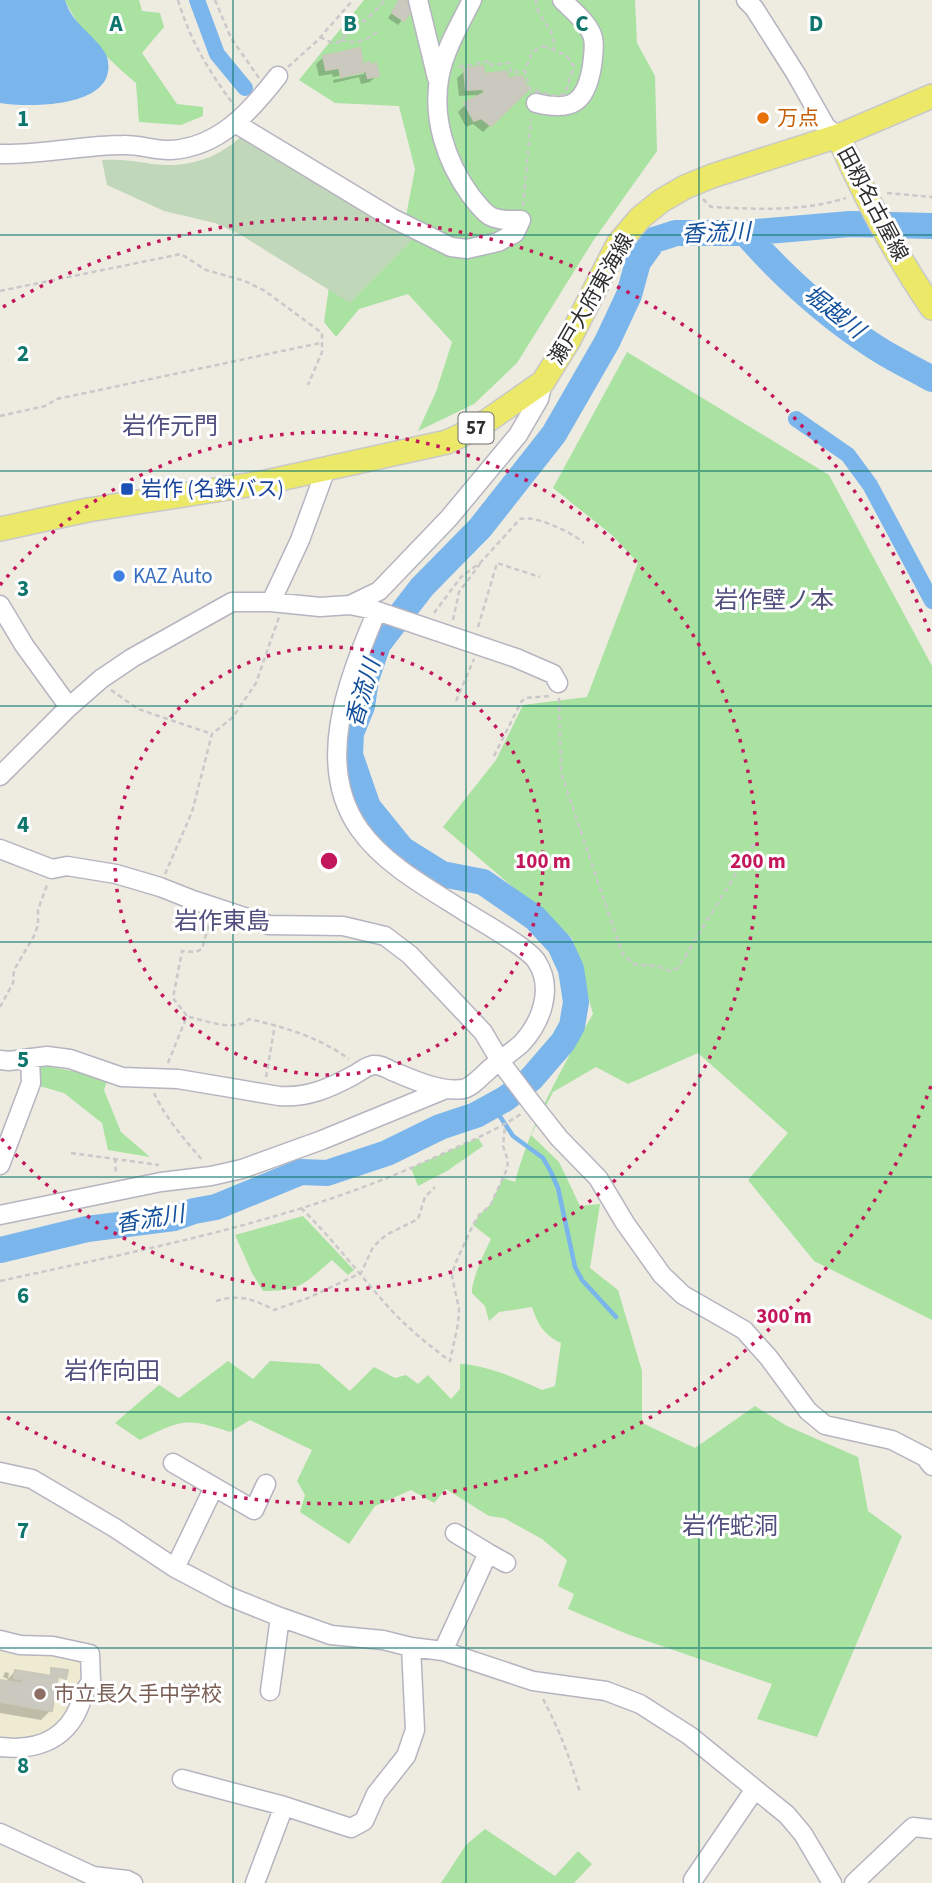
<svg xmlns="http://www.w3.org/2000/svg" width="932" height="1883" font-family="'Source Sans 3','Noto Sans JP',sans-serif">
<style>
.education{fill:#efebd2}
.green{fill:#a9e2a1}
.cemetery{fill:#c1d7b9}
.water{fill:#7ab5eb}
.shadow{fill:#0003}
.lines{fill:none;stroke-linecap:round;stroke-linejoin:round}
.stream{stroke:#7ab5eb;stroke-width:4.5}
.canal{stroke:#7ab5eb;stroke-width:16}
.river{stroke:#7ab5eb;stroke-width:26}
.building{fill:#cac9bf;stroke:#cac8ba;stroke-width:2}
.minor-casing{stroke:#b5b4c0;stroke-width:21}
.major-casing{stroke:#c9c9c9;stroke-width:26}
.path{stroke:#c9c9c9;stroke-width:2.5;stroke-dasharray:5 3.5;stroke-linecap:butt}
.minor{stroke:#fff;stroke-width:18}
.major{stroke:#ece969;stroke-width:23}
.grid{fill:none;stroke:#0f766e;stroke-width:2;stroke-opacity:0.55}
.ring{fill:none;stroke:#c2185b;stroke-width:3.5;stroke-dasharray:3.5 7}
.food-dot{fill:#e8710a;stroke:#fff;stroke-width:2.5}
.transit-dot{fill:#1a4fb4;stroke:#fff;stroke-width:2.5}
.shop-dot{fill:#3f7fe0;stroke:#fff;stroke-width:2.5}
.education-dot{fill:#8d6e63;stroke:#fff;stroke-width:2.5}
.labels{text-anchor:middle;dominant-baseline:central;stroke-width:6;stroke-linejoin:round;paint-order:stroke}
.shield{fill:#fff;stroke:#6d6d6d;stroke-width:2}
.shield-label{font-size:19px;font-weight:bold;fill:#2e2e2e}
.food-label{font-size:21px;fill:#c56008;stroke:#fff;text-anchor:start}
.street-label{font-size:21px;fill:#2e2e2e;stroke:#fff}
.transit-label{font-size:21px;fill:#164399;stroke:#fff;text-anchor:start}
.shop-label{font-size:21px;fill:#366cbe;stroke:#fff;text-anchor:start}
.education-label{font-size:21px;fill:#785e54;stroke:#fff;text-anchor:start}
.water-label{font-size:23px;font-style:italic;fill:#13509c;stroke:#fff}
.quarter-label{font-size:24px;fill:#504f7e;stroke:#fff}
.grid-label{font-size:23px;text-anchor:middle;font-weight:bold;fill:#0f766e;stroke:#fff;stroke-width:6;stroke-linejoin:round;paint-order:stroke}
.centre{fill:#c2185b;stroke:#fff;stroke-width:3.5}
.ring-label{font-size:21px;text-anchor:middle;font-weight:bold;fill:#c2185b;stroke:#fff;stroke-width:6;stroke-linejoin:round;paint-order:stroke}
</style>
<rect width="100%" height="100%" fill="#eeebe1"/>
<path class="education" d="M0 1644 87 1657 77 1705 48 1735 0 1743Z"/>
<path class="green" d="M65 0H139L142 11 160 13 164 27 142 53 177 104 203 107V116L181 125 139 122 136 83C110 61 79 32 65 0Z
M364 0H635L637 43 655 76 657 151 593 241 517 363 474 404 418 431 436 392 452 342 408 294 359 309 336 337 324 322 331 273 402 237 415 169 399 106 335 103 299 80Z
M627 352 829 475 932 666V1320L814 1261 748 1180 788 1133 698 1053 628 1084 596 1067 553 1092 531 1135 559 1162 580 1206 600 1204 590 1268 618 1290 642 1371V1423L695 1448 755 1406 787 1426 858 1457 868 1511 902 1536 817 1737 757 1719 772 1684 627 1634 568 1609 574 1594 558 1586 567 1560 542 1539 504 1518 489 1516 446 1489 434 1503 411 1490 375 1506 349 1544 300 1512 305 1495 297 1481 312 1450 250 1420 230 1432C185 1417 182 1420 140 1440L115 1423 159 1385 179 1398 228 1361 253 1379 270 1361 319 1364 350 1391 374 1367 395 1378 406 1375 418 1384 428 1375 451 1399 460 1389V1364C484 1364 520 1380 542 1390L555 1386 561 1343C544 1335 538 1325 532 1307L499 1312 489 1321 485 1306 472 1293C471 1281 485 1251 491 1239L473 1225 479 1215 490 1205 503 1178 515 1182C531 1123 562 1067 593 1014L572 938 443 827 496 760 523 705 587 697 638 563 612 535 553 488Z
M36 1064 108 1078 104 1090 121 1132 150 1157 108 1150 102 1123 64 1093 36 1085Z
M478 1138 483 1146 447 1171 418 1186 411 1168Z
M303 1216 354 1270 348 1275 332 1260C305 1283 301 1291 263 1291L252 1273 235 1235Z
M485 1829 555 1876 578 1851 592 1864 574 1883H441L466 1845Z"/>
<path class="cemetery" d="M248 130 420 232 350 303 241 235 215 223 164 211 107 185 102 160C120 159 135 161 152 164 190 169 222 157 248 130Z"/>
<path class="water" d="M0 0H65C67 5 69 11 72 15 80 28 103 44 107 57 121 108 30 108 0 103Z"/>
<path class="shadow" d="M401 0 412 7 398 25 388 18Z
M324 57 362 66 377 75 370 82 361 84 359 77 334 83 333 80 364 74V70L333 77 332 74 319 76 316 64Z
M465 71 506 80 526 90 483 132 473 124 466 127 458 112 465 105 477 99 476 95 459 96 457 78Z
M52 1670 65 1677 51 1675V1710L41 1720 0 1713V1682L6 1681 15 1671 50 1677Z
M5 1672 9 1673 8 1679 3 1677Z"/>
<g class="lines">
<path class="stream" d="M493 1106 513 1136 543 1158 551 1172 558 1188 575 1267 582 1280 616 1317"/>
<path class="canal" d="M197 0 217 54 245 88
M796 419 848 455 870 485 932 601"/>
<path class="river" d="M745 233C783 276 827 316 875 347 893 359 913 368 932 379
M0 1250 87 1229 174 1218 194 1211 216 1207 301 1172 327 1173 387 1153 440 1127 476 1115 505 1099 531 1079 563 1042 572 1026 576 1002 571 969 560 945 535 918 483 882 442 874 402 849 368 807 350 755 351 733 362 706 366 679 378 644 422 587 480 528 554 434 607 342 629 295 638 262 654 240 676 233H745L850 224 932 226"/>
</g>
<path class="building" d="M399 0H404L415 7 404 21 392 13Z
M360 48 363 64 370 62 371 66 376 63 379 76 368 78 366 71 341 77 339 68 326 70 323 56Z
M483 66 485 74 506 71 508 78 522 76 528 90 491 126 481 118 474 121 464 103 484 93 483 89 466 90 464 69Z
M51 1668 68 1670 66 1679 51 1674Z
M15 1670 58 1677 52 1711 0 1702V1680L22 1683 24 1680 14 1678Z"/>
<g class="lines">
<g class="minor-casing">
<path id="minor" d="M418 0 437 78
M746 0 754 8 796 74 826 127 838 136
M536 103C572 112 586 103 592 66 593 57 595 47 593 38 590 24 572 10 562 0
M235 123 392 218 451 247 467 249 498 242 515 233 521 220C511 220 499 221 490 216 482 211 477 203 471 196 446 162 431 117 440 74 446 47 460 24 472 0
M0 154C43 155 83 145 123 145 139 144 155 151 171 150 219 147 250 112 278 76
M271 602 300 540 326 469
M0 605 24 645 69 707
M350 605 379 591 449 518 518 435 539 399 543 382
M0 776 69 707 101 679 132 658 232 602H271L320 607 350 605 374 610 516 658 553 674 558 683
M0 849 52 869 67 866 116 874 160 887 193 900 269 925 343 926 385 936 410 955 483 1032 502 1064 533 1105 559 1138 598 1178 625 1223 662 1275 683 1295 744 1330 769 1358 808 1411 825 1425 892 1440 925 1457 932 1466
M0 1060 9 1061 47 1056 70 1059 122 1077 178 1079 279 1096C308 1098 330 1088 354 1075 361 1071 365 1067 373 1065 383 1064 387 1070 397 1073 416 1081 441 1092 463 1089 473 1087 484 1073 492 1067 501 1059 512 1052 521 1044 541 1023 554 989 537 962 529 948 480 921 464 911 428 888 385 865 360 830 314 766 347 683 374 618V610
M0 1165 31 1083 30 1058
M0 1215 161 1182 211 1176 242 1169 322 1140 446 1089
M173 1463 254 1510 266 1484
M0 1472 32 1479 115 1528 175 1568 228 1596 280 1617 331 1635 383 1640 411 1647 443 1651 533 1681 606 1691 640 1704 690 1736 787 1815 803 1834 832 1883
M488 1553 506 1563
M175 1568 214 1487
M0 1640 20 1645 53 1646 90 1654 91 1682C84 1689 83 1698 79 1707 65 1741 34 1751 0 1747
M443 1651 488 1553 455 1533
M270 1691 280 1617
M182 1779 284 1806
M0 1833 93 1876 127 1880 133 1883
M693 1880 755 1789
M255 1883 284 1806 351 1828 364 1821 376 1794 406 1756 415 1730 411 1647
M854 1883 913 1827 932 1829"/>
</g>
<g class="major-casing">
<path id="major" d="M838 136C864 195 895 254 932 308
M0 529 88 510 266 482 447 442 477 428 543 382 569 340 618 244 640 218 661 201 685 187 712 176 838 136 932 96"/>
</g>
<path class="path" d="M178 0C190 40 209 72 234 105
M215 0 231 38 259 78
M536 0C536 21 559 29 553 50
M320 37 332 43H337C354 27 369 20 384 1
M341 40C355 45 367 40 378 31
M543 46 566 55 574 66 565 94 554 96 530 89 525 71 532 52Z
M288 67 317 41 353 0
M459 67 491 61V65L509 63 511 73 525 71
M887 193 932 197
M703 199 711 207C758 209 801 212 846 198
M523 206 531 119
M0 291 181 254 206 270 245 281 265 291 322 333V352L308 385
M0 416 45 406 57 399 320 343
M434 613 461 577 481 562 520 519C536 515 571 532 584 543
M453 620 459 592 480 564
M478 627 497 563 540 577
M111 690 138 709 212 734
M559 698 561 773 622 953 633 964 656 966 670 971 678 968 754 844
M456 701 474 659
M494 756 521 702 525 698 549 696
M165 874 192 812 212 734 233 717 256 683 279 617
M0 1007 13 983 14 970 34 936 38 925V910L47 885
M189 1017C205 1020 236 1033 249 1019 284 1027 319 1037 349 1059
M168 1063 187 1016 173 998 182 951 196 952 202 949 210 920
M266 1077 275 1025
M154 1093C166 1119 185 1140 203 1161
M71 1153 159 1165
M115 1158 116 1175
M301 1208C334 1240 361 1277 392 1311 410 1330 430 1346 450 1361L458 1324 459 1309 452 1276 455 1264 473 1225 479 1215 490 1206 507 1169 508 1161 503 1146 505 1125
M0 1281C150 1248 299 1221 440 1155 468 1142 495 1131 521 1114
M216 1301C238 1294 254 1299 274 1310L308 1298 361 1273 373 1247 386 1235 418 1219 425 1197 435 1187
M543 1699C559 1729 571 1760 580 1793"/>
<use href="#minor" class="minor"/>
<use href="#major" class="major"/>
</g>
<path class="grid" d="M233 0V1883M466 0V1883M699 0V1883M0 235H932M0 471H932M0 706H932M0 942H932M0 1177H932M0 1412H932M0 1648H932"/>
<g class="ring">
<circle cx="329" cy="861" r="214"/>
<path d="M0 585A429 429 0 1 1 0 1137"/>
<path d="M931 1086A643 643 0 0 1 3 1415M3 307A643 643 0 0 1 931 636"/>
</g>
<circle class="food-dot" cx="763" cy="118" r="7"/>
<rect class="transit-dot" x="120" y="482" width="14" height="14" rx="3.5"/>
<circle class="shop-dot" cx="119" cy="576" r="7"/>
<circle class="education-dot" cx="40" cy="1694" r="7"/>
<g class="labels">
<rect class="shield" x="458.5" y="412.5" width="35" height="31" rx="5"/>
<g class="shield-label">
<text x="476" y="428">57</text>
</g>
<g class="food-label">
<text x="777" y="118">万点</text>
</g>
<g class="street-label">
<text transform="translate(873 204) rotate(62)">田籾名古屋線</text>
<text transform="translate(591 299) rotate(-60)">瀬戸大府東海線</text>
</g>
<g class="transit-label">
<text x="141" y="489">岩作 (名鉄バス)</text>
</g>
<g class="shop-label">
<text x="133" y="576">KAZ Auto</text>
</g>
<g class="education-label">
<text x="54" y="1694">市立長久手中学校</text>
</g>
<g class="water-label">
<text transform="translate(716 233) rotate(-2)">香流川</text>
<text transform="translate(834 312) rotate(38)">堀越川</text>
<text transform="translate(363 693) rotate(-74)">香流川</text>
<text transform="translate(150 1219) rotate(-9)">香流川</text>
</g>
<g class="quarter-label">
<text x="170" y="426">岩作元門</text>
<text x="774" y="600">岩作壁ノ本</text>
<text x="222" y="921">岩作東島</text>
<text x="112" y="1371">岩作向田</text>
<text x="730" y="1526">岩作蛇洞</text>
</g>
</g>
<g class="grid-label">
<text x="116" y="31">A</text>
<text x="350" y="31">B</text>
<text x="582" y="31">C</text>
<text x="816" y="31">D</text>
<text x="23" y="126">1</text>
<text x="23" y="361">2</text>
<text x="23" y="596">3</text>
<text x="23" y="832">4</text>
<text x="23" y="1067">5</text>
<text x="23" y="1303">6</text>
<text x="23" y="1538">7</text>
<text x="23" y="1773">8</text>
</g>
<circle cx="329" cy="861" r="10" class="centre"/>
<g class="ring-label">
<text x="543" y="868">100 m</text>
<text x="758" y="868">200 m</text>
<text x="784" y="1323">300 m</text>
</g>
</svg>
